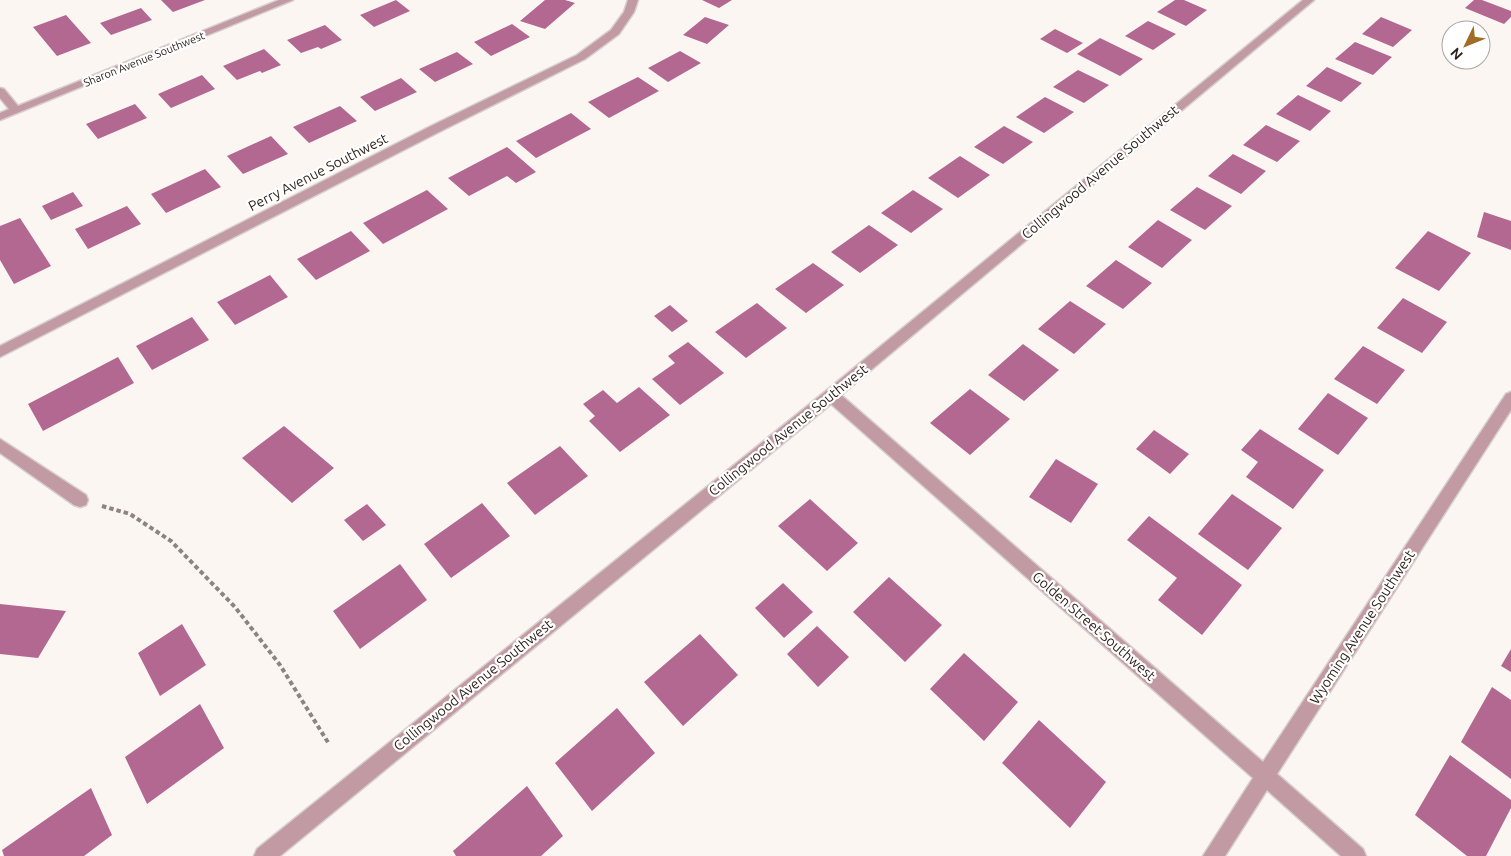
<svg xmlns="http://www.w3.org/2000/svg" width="1511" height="856" font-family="Ubuntu,sans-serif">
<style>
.building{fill:#b26891}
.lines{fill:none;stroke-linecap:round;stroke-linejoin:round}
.street-casing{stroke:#d6cfcb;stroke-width:3}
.path{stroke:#8d847f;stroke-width:4;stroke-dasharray:4.5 3;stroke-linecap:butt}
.street{fill:#c29aa4;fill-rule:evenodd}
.labels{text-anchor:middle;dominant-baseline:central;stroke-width:4.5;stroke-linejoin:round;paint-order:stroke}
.far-street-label{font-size:11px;fill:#2a1f18;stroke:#fff}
.street-label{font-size:14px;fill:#2a1f18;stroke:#fff}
</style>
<rect width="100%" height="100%" fill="#fcf6f2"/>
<path class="building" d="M161 0H205L173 12Z
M396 0 410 11 374 27 360 15Z
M545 0H565L575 3 545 29 520 21Z
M702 0H732L719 8Z
M1175 0H1184L1207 10 1186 26 1157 12Z
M1474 0H1482L1511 11V17L1504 24 1465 8Z
M141 8 152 20 111 35 100 23Z
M66 15 91 43 57 56 33 27Z
M705 17 729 25 707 44 683 35Z
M1381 17 1412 30 1393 47 1362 34Z
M1148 21 1176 34 1153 50 1125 36Z
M512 24 530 37 491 56 474 42Z
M325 25 342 40 321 49 318 47 301 53 287 40Z
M1055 29 1083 43 1067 53 1040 39Z
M1100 38 1143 59 1120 76 1077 54Z
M1355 42 1392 57 1373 75 1335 59Z
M264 49 281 65 262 73 260 71 237 80 223 66Z
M680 51 701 63 668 82 648 68Z
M457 52 473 64 435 82 419 69Z
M1327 67 1362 83 1341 102 1306 86Z
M1078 70 1109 85 1084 103 1053 87Z
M202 75 215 89 171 108 158 94Z
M638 77 659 91 609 118 588 102Z
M401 78 417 92 375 111 360 97Z
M1298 95 1331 111 1310 131 1276 114Z
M1045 97 1074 112 1044 133 1016 117Z
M135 104 147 118 98 139 86 124Z
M340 106 357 121 309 143 293 127Z
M571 113 591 129 536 158 516 141Z
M1266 125 1300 141 1277 162 1243 145Z
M1004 126 1033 142 1003 164 974 147Z
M271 136 288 154 243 174 227 156Z
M507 147 536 172 516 183 507 176 469 196 448 178Z
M1233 154 1266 171 1241 194 1208 176Z
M960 156 990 175 958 198 928 178Z
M205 169 221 187 166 213 151 194Z
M1197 187 1232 206 1205 230 1170 210Z
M427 190 448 209 383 244 363 223Z
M913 190 943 209 911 233 881 213Z
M73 192 83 206 51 220 42 206Z
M127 206 141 224 88 249 75 229Z
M1484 212 1511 221V250L1477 237Z
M20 218 51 266 14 284 0 260V226Z
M1158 220 1192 240 1162 268 1128 247Z
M869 225 898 245 860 273 831 252Z
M351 231 370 251 316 280 297 259Z
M1428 231 1471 253 1439 291 1395 268Z
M1116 260 1152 283 1123 309 1086 286Z
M813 263 844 285 806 313 775 289Z
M270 275 288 297 235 325 217 302Z
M1403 298 1447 322 1422 353 1377 328Z
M1070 301 1106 324 1074 354 1038 329Z
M757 303 787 328 746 358 715 332Z
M670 305 688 321 672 332 654 316Z
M192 317 209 340 152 370 136 346Z
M688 342 724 373 680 405 652 379 675 363 668 356Z
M1023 344 1059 370 1024 401 988 375Z
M1363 346 1405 370 1377 404 1334 379Z
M118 357 134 383 43 431 28 404Z
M639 387 670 415 620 452 589 421 595 416 583 404 603 390 617 403Z
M970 389 1010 419 970 455 930 423Z
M1328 393 1368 418 1338 455 1298 429Z
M284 426 334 468 292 503 242 458Z
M1260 429 1324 470 1293 509 1246 477 1258 462 1241 450Z
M1154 430 1189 454 1170 474 1136 449Z
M560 446 588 476 535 515 507 483Z
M1056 459 1098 484 1071 523 1029 497Z
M1232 494 1282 528 1248 570 1198 534Z
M810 499 858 543 827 571 778 526Z
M482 503 510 536 451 578 424 544Z
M367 504 386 525 363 541 344 520Z
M1149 516 1242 585 1202 635 1158 600 1177 578 1127 540Z
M400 564 427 600 360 649 333 611Z
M889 577 942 625 905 662 853 612Z
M783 583 813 612 784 638 755 608Z
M0 604 66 611 38 658 0 654Z
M182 624 206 665 160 696 138 653Z
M817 626 849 657 818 687 787 654Z
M700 634 738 675 683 726 644 682Z
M1511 649V672L1501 666Z
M964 653 1018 702 984 741 930 689Z
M1492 687 1511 700V779L1461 742Z
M200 704 224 748 147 804 125 757Z
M617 708 655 753 592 811 555 763Z
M1039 720 1106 782 1070 828 1002 763Z
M1450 755 1511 800V808L1486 856H1467L1415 815Z
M527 786 563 836 541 856H456L453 851Z
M91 788 112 835 84 856H4L2 850Z"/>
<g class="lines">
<g class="street-casing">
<path id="street" d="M279 0H293L0 120V113L9 109 0 98V88L4 89 18 106Z
M628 0H638L634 12 619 34 585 59 439 132 0 357V346L431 126 577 55 611 30 624 12Z
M1303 0H1314L841 395 1263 762 1506 394 1511 392V410L1277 774 1363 849 1366 856H1341L1267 790 1225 856H1203L1253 778 831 404 280 856H254L257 849 826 391Z
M0 439 86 495 88 500 86 505 80 507 74 505 0 453Z"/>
</g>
<path class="path" d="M102 506 130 514 171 541 235 607 280 665 329 744"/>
<use href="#street" class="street"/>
</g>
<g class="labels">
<g class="far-street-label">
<text transform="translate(144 59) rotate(-22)">Sharon Avenue Southwest</text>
</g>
<g class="street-label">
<text transform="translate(318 172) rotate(-27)">Perry Avenue Southwest</text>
<text transform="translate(1100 172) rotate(-40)">Collingwood Avenue Southwest</text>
<text transform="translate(788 430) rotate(-39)">Collingwood Avenue Southwest</text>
<text transform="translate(1094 626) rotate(41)">Golden Street Southwest</text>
<text transform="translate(1362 627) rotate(-57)">Wyoming Avenue Southwest</text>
<text transform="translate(473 685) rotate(-39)">Collingwood Avenue Southwest</text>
</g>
</g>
<g transform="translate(1466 45) rotate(227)"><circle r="24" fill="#ffffff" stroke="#aaa5a3"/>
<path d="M0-4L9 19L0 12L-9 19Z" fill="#a16c26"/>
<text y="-8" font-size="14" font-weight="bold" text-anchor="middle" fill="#2a1f18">N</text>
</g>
</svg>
